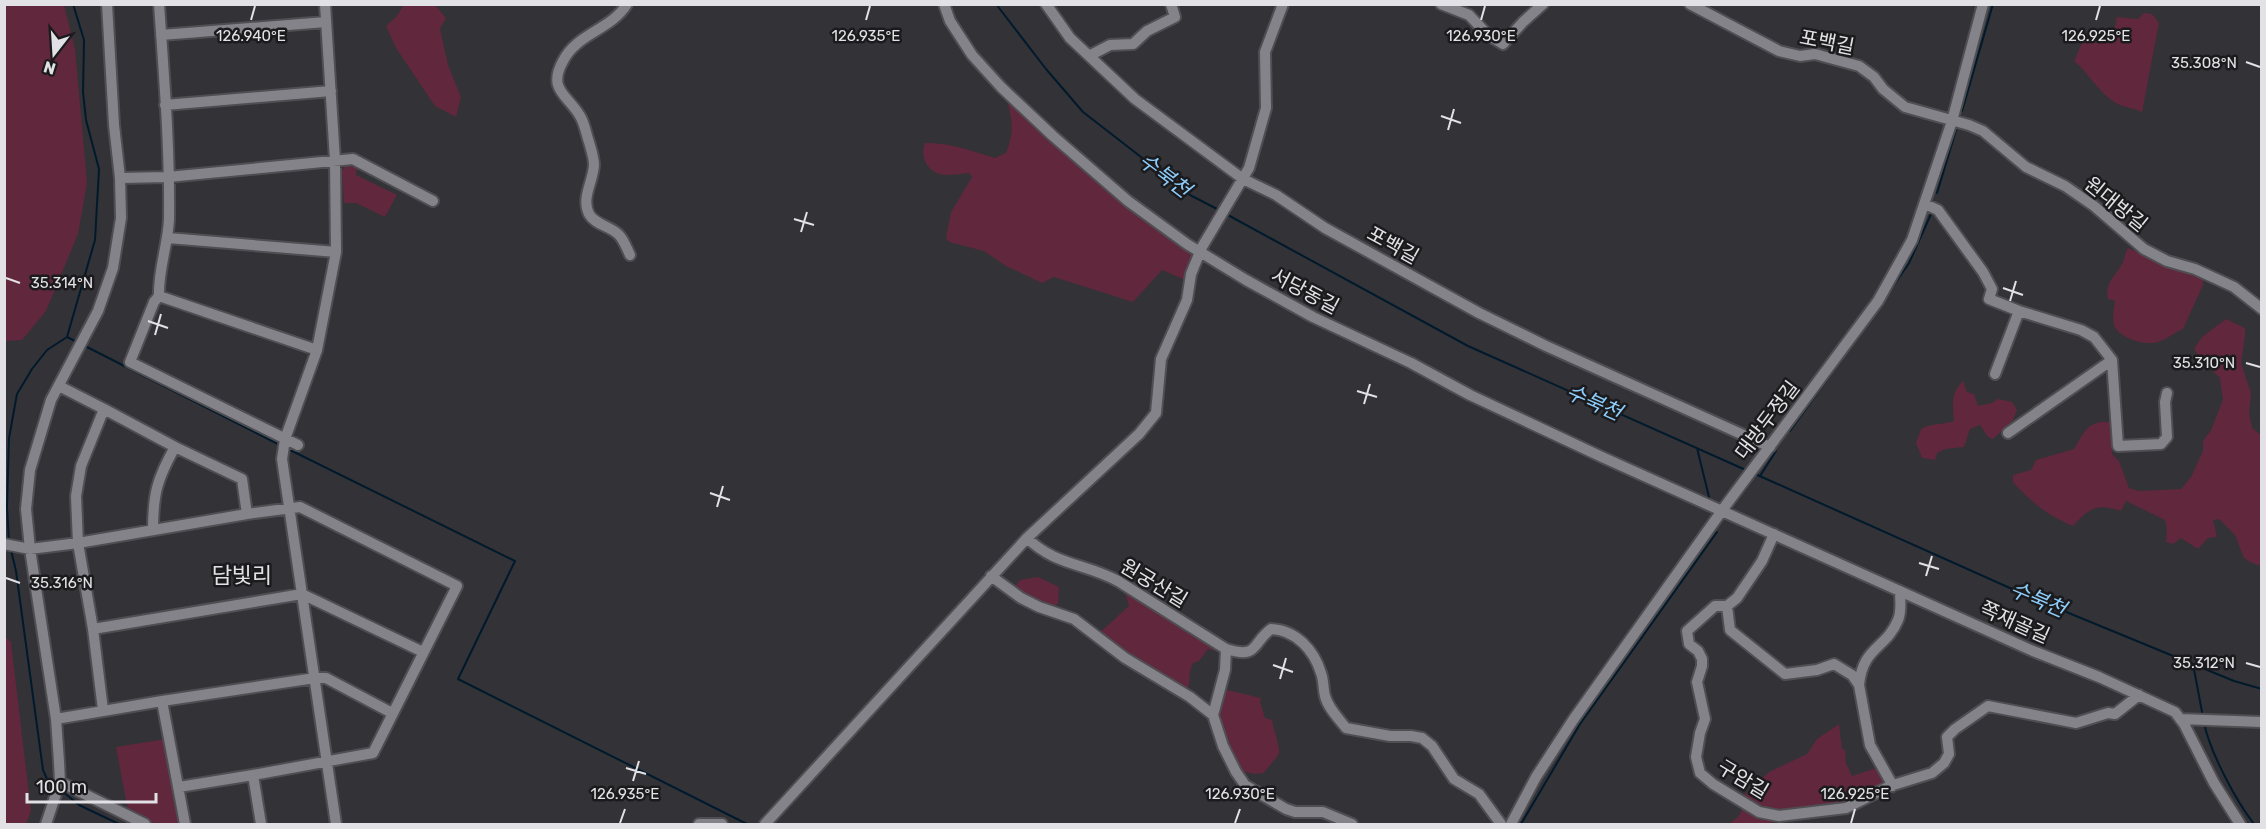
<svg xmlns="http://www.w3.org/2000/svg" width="2266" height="829" font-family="Rubik,'Noto Sans KR',sans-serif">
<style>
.green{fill:#60273d}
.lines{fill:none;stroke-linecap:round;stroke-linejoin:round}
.stream{stroke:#001a2c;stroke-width:2}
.minor-casing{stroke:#4f4e52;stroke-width:14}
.minor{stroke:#85838a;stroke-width:10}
.ticks{fill:none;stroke:#e2e1e5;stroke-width:2}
.labels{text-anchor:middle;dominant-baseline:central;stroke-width:5;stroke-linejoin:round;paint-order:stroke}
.street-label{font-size:20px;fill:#e2e1e5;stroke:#1b1a1d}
.water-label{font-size:21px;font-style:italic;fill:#8ccdfa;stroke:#1b1a1d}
.quarter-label{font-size:22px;fill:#e2e1e5;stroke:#1b1a1d}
.ticks-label{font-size:15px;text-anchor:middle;fill:#e2e1e5;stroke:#1b1a1d;stroke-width:5;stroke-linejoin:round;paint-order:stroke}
</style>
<rect width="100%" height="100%" fill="#333237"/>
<path class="green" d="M4 5H64L75 49 87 183 78 234 46 311 22 340 5 341Z
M404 5H435L446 18 440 29 448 65 461 97 456 117 435 106 396 48 386 26 396 17Z
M2144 13 2152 14 2159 23 2142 112C2134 108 2127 108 2120 105 2100 96 2090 74 2074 61L2086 34 2096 29 2110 33 2115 27 2117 17 2138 19Z
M1007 100C1064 155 1125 209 1192 253L1194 261 1185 280 1162 270 1133 302 1054 277 1042 283 1006 266 984 251 949 242 946 238 951 212 972 177 969 173C961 174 952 175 945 175 929 174 919 158 925 143 948 142 973 151 995 158L1006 153C1014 132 1013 122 1007 100Z
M346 165 357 168 356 175 397 195 385 217 356 203H344L342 171Z
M2128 248 2146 256 2157 263 2203 279V285L2183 329C2173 333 2164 342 2153 343 2141 344 2119 338 2114 325 2112 318 2114 308 2115 301L2108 299C2104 282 2117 275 2123 262 2125 256 2125 253 2128 248Z
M2226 319 2245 328V337L2241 363 2251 393 2249 413 2252 428 2261 435V566L2250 562 2244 558 2235 535 2219 519 2213 520 2217 537 2208 538 2198 549 2181 538 2173 544 2166 542 2167 530 2165 520 2126 501 2121 511C2097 503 2089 508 2073 526 2048 516 2031 502 2013 482V475L2031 470 2036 460 2074 449C2085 431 2088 420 2111 422L2112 454 2119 461 2129 488 2139 491 2181 489 2191 477 2203 451V441L2211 430 2223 400 2220 378 2199 357 2194 349 2202 337Z
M1963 381 1967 392 1974 394 1978 406 1992 403 1998 399 2012 402 2017 410 2013 420 1993 439 1988 437 1980 425 1970 429 1964 447 1945 449 1937 453 1935 460 1922 458 1916 443 1921 429C1931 423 1943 425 1954 421 1953 405 1950 393 1963 381Z
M1038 577 1059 587 1058 604 1049 607 1013 589 1020 580Z
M1125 593 1221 649 1217 651 1208 649 1199 661 1193 663C1188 671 1191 682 1187 692L1097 635 1129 606Z
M5 637 11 642 31 811 26 824H5Z
M1227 690 1261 698 1260 702 1265 718 1272 720C1273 726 1281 750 1279 753 1277 759 1268 766 1264 773L1254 774 1241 771 1232 759 1216 716Z
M1839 724 1842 749 1845 750 1846 763 1852 776 1877 768 1886 781 1847 806 1765 824H1729L1738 817 1744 807 1741 798 1769 772 1807 754 1817 739Z
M166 739 181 824H156L128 811 116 747Z"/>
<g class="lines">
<path class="stream" d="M996 4 1046 69 1083 112 1190 195 1219 210
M1962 111 1993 4
M1937 193 1957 127
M1226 214 1468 346 1748 471
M1885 298 1909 263 1931 214
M67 337 77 342
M85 346 280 445
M1790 431 1868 323
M1697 448 1709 497
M288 449 515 561 458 679 747 824
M1753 473 2030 597 2234 681 2262 689
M1760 476 1776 451
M9 541 7 507 9 438 17 394 32 369 47 350 67 337 95 240 99 169 86 120 83 92 84 40 73 4
M11 550 16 571 43 770 47 779 56 786
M2193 664 2203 717
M2204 723C2210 752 2236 801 2254 824
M62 791 79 805 119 824
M1521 824 1580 724 1717 532"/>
<g class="minor-casing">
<path id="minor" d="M159 4C164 76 170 148 169 219 168 245 158 270 159 296L154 302 130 362 298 445
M325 4 335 160 336 252 317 350 285 439 282 459 336 824
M627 4C611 30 577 33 563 61 547 90 568 95 580 116 585 124 586 134 589 142 591 149 594 158 594 165 593 182 581 198 589 214 595 225 611 226 619 235 624 240 627 249 630 255
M944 4 950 21 972 55 1001 87 1053 136 1128 201 1187 244 1246 280 1313 317 1411 363 1470 395 1602 457 2033 651 2099 677 2175 712 2184 724 2214 783 2240 824
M1046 4 1070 38 1135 99 1243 179 1276 195 1325 228 1479 313 1546 346 1770 447
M1441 4 1469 15 1488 35 1503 44 1523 22 1543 4
M1690 4 1779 51 1800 56 1815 54 1859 66 1874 77 1883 89 1905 107 1969 125 1983 131 2026 167 2065 186 2094 206 2144 249 2167 261 2195 269 2234 287 2262 309
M161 35 326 22
M1089 56 1110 45 1133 44 1147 31 1175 17 1171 4
M165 105 331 91
M120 178 168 177 353 159 433 201
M1925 204 1938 210 1983 272 1992 289 1989 299 2019 311 2081 330 2094 337 2112 360 2118 446 2161 444 2167 437 2165 402 2167 393
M168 238 336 252
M159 296 317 350
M1995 374 2019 311
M59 386 104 409
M2008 433 2112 360
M247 514 242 479 175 447 104 409 81 466 76 496 78 543 247 514 300 507 457 586 373 753 253 775 261 824
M153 530C153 494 157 479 175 447
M1774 534 1762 561 1737 598 1727 606H1715L1687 631 1689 644 1698 651 1702 659V666L1697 682 1705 719 1700 733 1696 757 1700 773 1713 784 1759 812 1779 816 1846 808 1890 786 1932 773 1944 763 1949 754 1947 737 1955 729 1988 706 2076 723 2108 713 2115 714 2139 695
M1027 538C1056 566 1085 563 1118 581L1226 649C1259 659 1251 644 1271 629 1296 630 1314 650 1321 673 1324 681 1323 689 1325 696 1328 708 1339 719 1346 728L1390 736H1411L1422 738 1432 746 1454 779 1479 794 1501 824
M4 544 30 549 78 543 93 629 103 710
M991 576 1021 598 1039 607 1074 619 1125 658 1190 697 1213 715
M1727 606 1730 630 1785 674 1817 670 1834 664 1852 675 1859 685 1870 745 1893 786
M93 629 302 594 423 652
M1226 649 1225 670 1213 715 1223 746 1236 772 1245 785 1286 809 1295 812H1323L1352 824
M1859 685C1863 646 1886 649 1898 620 1902 611 1900 600 1900 591
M56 719 162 701
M2180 719 2262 722
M60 782 145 824
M179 787 253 775
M46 824 60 782 59 762 56 719 30 549 26 509 30 470 51 400 98 311 113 268 121 218 120 178 114 125 107 4
M185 824 162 701 315 678H326L392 713
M699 824H722
M765 824 1027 538 1139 434 1156 413 1161 359 1187 300 1191 274 1202 247 1249 168 1266 108 1265 52 1283 4
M1511 824 1536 777 1573 720 1726 505 1878 301 1912 240 1952 121 1983 4"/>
</g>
<use href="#minor" class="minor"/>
</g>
<path class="ticks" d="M251 20 255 6M866 20 870 6M1481 20 1485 6M2096 20 2100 6M2246 62 2260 67M1441 116 1461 123M1448 130 1454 109M794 219 814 225M801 232 807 212M6 278 20 283M2003 288 2023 295M2010 301 2016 281M148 321 168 328M155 335 161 314M2246 363 2260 367M1357 391 1377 397M1364 404 1370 384M710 493 730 500M717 507 723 486M1919 563 1939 569M1926 576 1932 556M6 578 20 583M2246 663 2260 667M1273 665 1293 672M1280 679 1286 658M626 768 646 774M633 781 639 761M620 823 625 809M1235 823 1240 809M1851 823 1855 809"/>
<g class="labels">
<g class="street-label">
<text transform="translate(1827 42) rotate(11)">포백길</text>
<text transform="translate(2116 204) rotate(39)">원대방길</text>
<text transform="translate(1393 245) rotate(29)">포백길</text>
<text transform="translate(1305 291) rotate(28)">서당동길</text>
<text transform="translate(1767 420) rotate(-53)">대방두정길</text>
<text transform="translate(1154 583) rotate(31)">원궁산길</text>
<text transform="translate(2015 622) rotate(24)">쪽재골길</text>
<text transform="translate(1743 779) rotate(31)">구암길</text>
</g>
<g class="water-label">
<text transform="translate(1165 175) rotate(37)">수북천</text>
<text transform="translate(1594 402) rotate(24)">수북천</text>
<text transform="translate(2038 599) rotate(23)">수북천</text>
</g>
<g class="quarter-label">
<text x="242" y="575">담빛리</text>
</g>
</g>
<g class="ticks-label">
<text x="251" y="41">126.940°E</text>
<text x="866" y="41">126.935°E</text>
<text x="1481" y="41">126.930°E</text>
<text x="2096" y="41">126.925°E</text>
<text x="2204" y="68">35.308°N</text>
<text x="62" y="288">35.314°N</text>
<text x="2204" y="368">35.310°N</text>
<text x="62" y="588">35.316°N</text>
<text x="2204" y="668">35.312°N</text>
<text x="625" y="799">126.935°E</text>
<text x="1240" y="799">126.930°E</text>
<text x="1855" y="799">126.925°E</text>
</g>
<rect width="2266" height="829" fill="none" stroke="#e2e1e5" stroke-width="12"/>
<g transform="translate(54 54) rotate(197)" stroke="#1b1a1d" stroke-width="4.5" paint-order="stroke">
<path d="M0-4.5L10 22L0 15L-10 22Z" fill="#e2e1e5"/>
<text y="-9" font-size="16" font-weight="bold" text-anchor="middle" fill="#e2e1e5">N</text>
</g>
<path d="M27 793v9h129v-9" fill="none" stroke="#e2e1e5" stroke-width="3"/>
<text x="36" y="793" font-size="18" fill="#e2e1e5" stroke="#1b1a1d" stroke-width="4.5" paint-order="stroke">100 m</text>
</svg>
